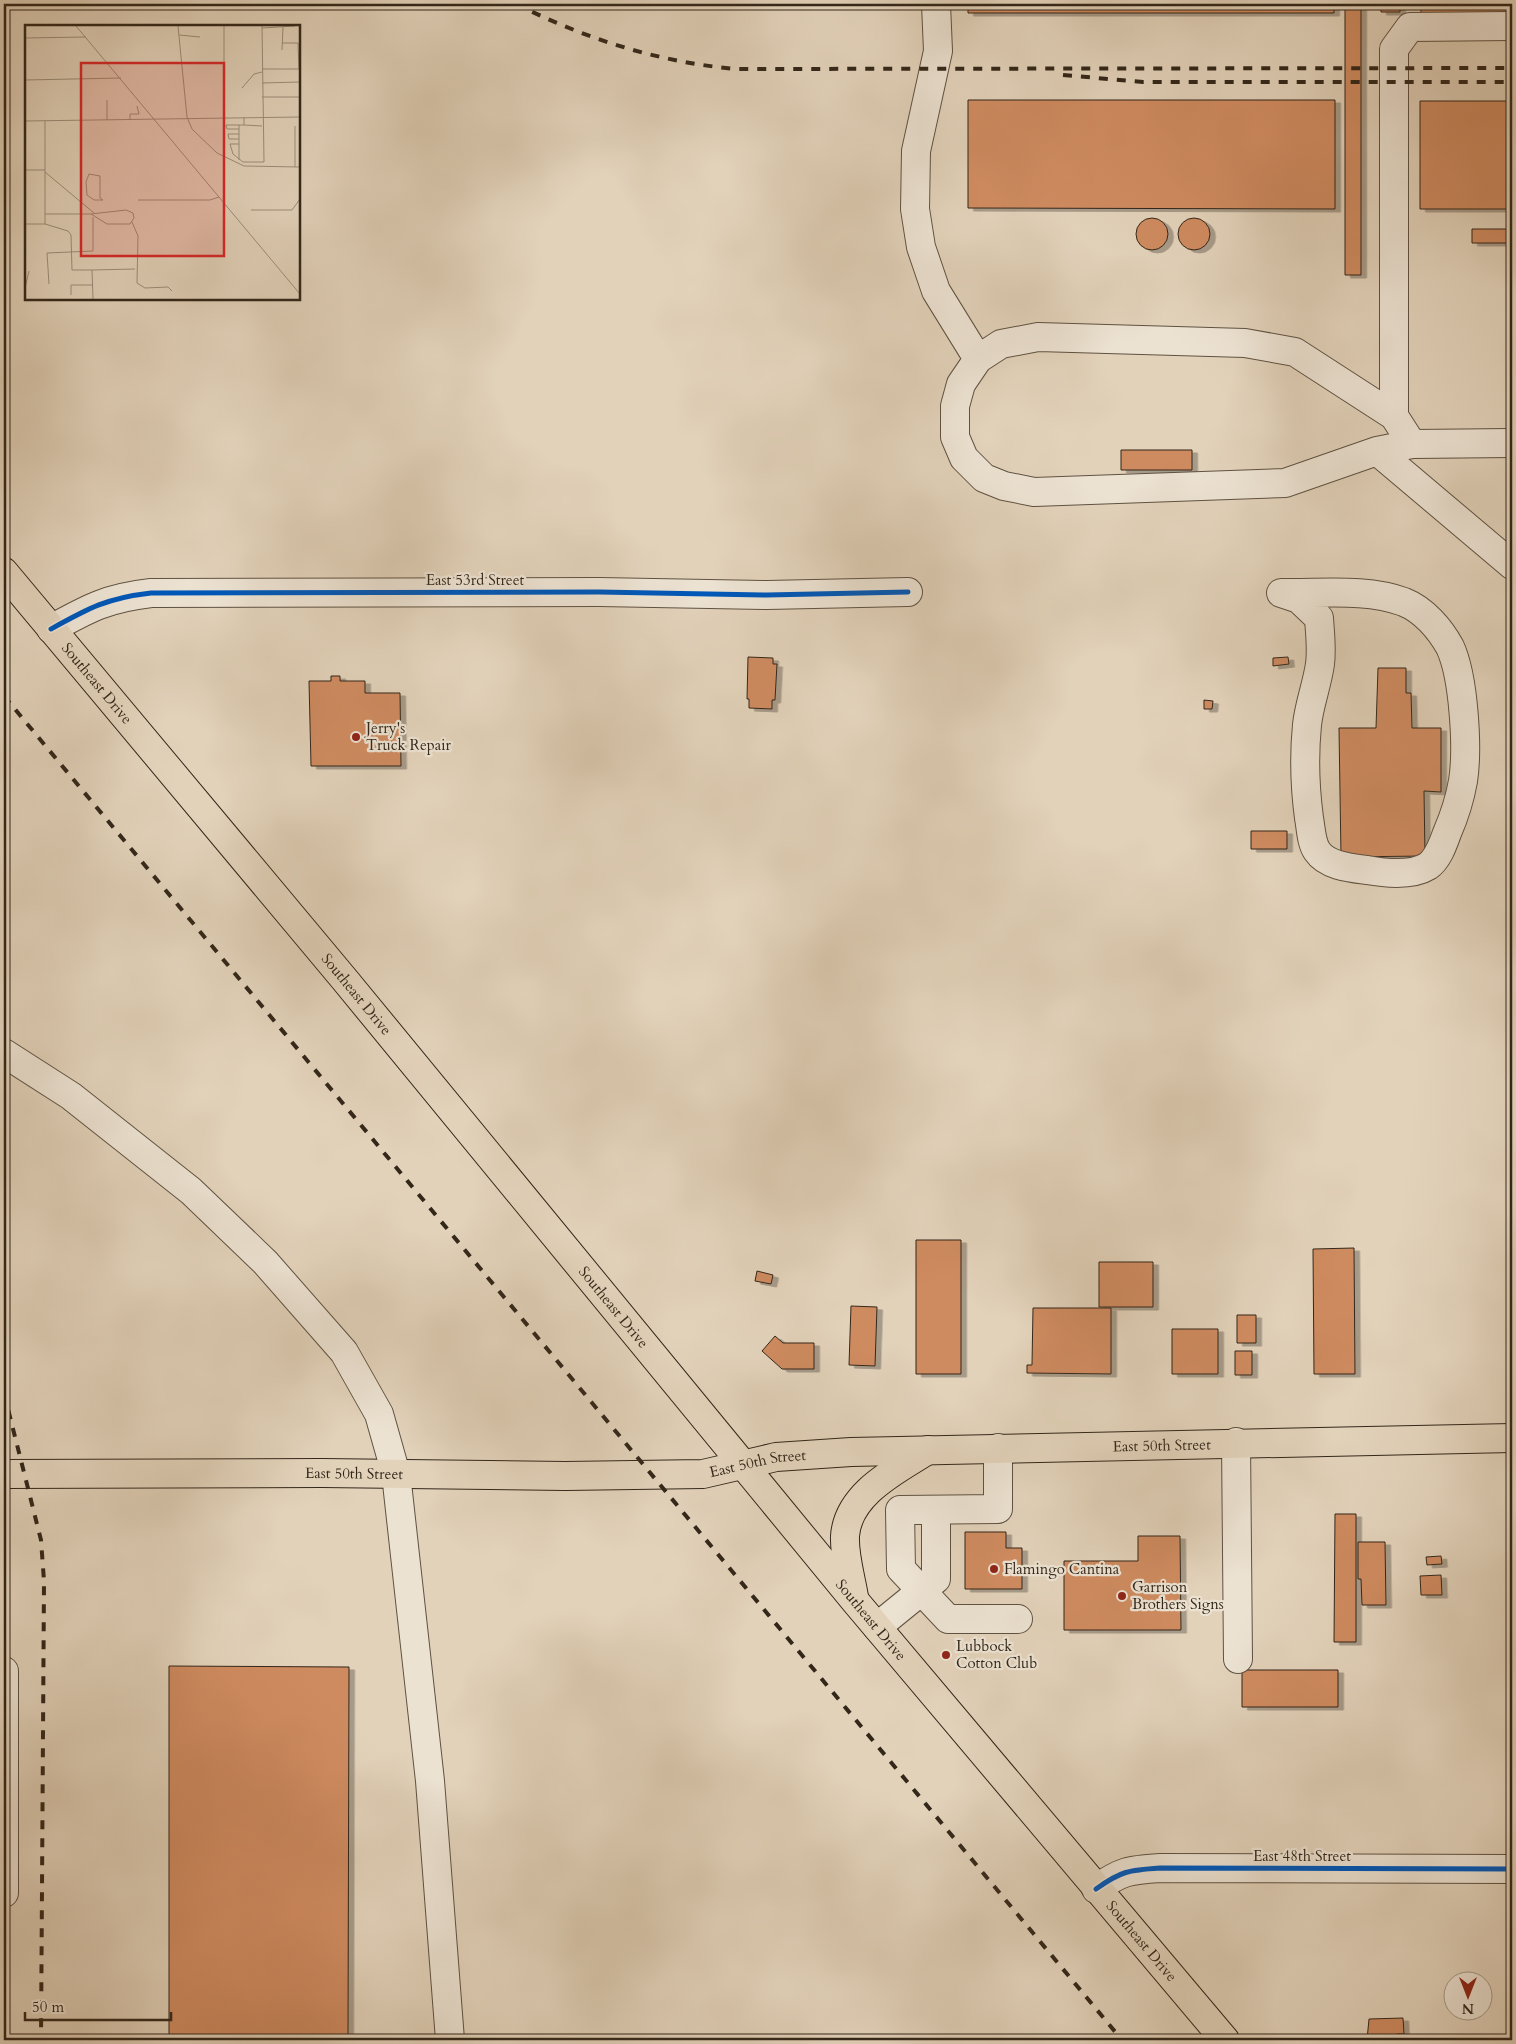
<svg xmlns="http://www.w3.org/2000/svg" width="1516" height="2044" font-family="Cardo,serif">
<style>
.building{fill:#cf8b61;stroke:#33271a;filter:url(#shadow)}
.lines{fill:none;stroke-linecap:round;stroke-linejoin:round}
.minor-casing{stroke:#5f5242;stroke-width:30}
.major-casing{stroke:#33271a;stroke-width:30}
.minor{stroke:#ece2d2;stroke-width:28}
.major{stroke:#e2d2ba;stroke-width:28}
.rail{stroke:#33271a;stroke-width:4;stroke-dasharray:9 9;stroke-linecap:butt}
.cycleway-casing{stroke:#ece2d2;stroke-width:8}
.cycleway{stroke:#0057b8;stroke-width:5}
.poi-dot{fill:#8f2418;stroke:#ece2d2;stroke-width:2}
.labels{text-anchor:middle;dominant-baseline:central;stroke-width:4.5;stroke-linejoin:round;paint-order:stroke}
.street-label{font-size:15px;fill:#33271a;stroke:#ece2d2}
.poi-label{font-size:15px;fill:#33271a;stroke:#ece2d2;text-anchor:start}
.inset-road{fill:none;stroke:#9c8e7a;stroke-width:1}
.view{fill:#d62828;fill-opacity:0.15;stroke:#d62828;stroke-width:2.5}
.inset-edge{fill:none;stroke:#33271a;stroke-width:2.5}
</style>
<defs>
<filter id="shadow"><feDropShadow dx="5.5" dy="3" stdDeviation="0" flood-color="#0004"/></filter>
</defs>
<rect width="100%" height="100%" fill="#e2d2ba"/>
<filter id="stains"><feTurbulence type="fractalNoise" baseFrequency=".004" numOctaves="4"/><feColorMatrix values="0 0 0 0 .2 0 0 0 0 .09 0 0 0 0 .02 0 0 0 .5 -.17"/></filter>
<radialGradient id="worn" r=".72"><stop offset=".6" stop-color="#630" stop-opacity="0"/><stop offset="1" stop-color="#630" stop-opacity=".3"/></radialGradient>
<path class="building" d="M968 4H1334V13H968Z
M1345 4H1361V275H1345Z
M1381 4H1400V12H1381Z
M1421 4H1512V13H1421Z
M968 100H1335V209L968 208Z
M1420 101H1512V209H1420Z
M1136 234a16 16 0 1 1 32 0a16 16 0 1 1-32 0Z
M1178 234a16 16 0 1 1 32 0a16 16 0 1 1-32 0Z
M1472 229H1512V243H1472Z
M1121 450H1192V470H1121Z
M748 657 773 658V664H777L775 700H772V709L749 708V699H747Z
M1288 657 1289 664 1273 666V658Z
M1378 668H1406V693H1411L1412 728H1441V792L1424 791 1425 856 1341 857 1339 728H1376Z
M331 676H340V681H365V693H400L401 766H311L309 681H331Z
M1204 700 1213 701 1212 709H1204Z
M1251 831H1287V849H1251Z
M916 1240H961V1374H916Z
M1354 1248 1355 1374H1314L1313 1249Z
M1099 1262H1153V1307H1099Z
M757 1271 773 1275 771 1284 755 1281Z
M851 1306 877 1307 875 1366 849 1365Z
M1033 1308H1111V1374L1027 1373V1365H1032Z
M1237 1315H1256V1343H1237Z
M1172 1329H1218V1374H1172Z
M775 1336 783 1343H814V1369H782L762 1351Z
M1235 1351H1252V1375H1235Z
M1335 1514H1356V1642H1334Z
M965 1532H1006V1548H1022V1589H965Z
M1138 1536H1180L1181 1630H1064V1561H1138Z
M1358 1542H1385L1386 1605H1362L1361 1579H1358Z
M1441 1556 1442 1564 1427 1565 1426 1557Z
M1441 1575 1442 1595H1421L1420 1576Z
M169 1666 349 1667 348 2040H169Z
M1242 1670H1338V1707H1242Z
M1403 2018 1404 2034H1397L1398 2040H1367L1369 2019Z"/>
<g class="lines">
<g class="minor-casing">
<path id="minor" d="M936 4 938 51 916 151 915 209 921 247 936 291 978 359
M1394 416V49L1410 27 1512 26
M1412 444 1394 416 1295 352 1245 343 1038 337 1001 344 978 359 961 384 955 406V437L964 458 984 478 1004 486 1034 492 1285 483 1377 451 1412 444 1512 443
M1377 451 1512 565
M1281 593C1321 594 1366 588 1404 602 1424 610 1440 629 1450 647 1464 677 1468 749 1463 781 1460 798 1454 817 1447 833 1443 844 1438 859 1428 866 1412 876 1384 873 1367 870 1351 868 1327 866 1317 851 1311 842 1311 828 1309 818 1305 788 1304 755 1307 725 1309 705 1317 685 1320 664 1322 649 1320 634 1319 618L1299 599Z
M51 629C89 608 107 598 151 593L599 592 767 595 908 592
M4 1053 71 1096 191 1191 265 1262 344 1352 379 1414 396 1474 430 1781 450 2040
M1236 1442 1238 1659
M998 1448V1509L900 1510 901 1569 948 1619H1018
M877 1627 936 1579V1510
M4 1671V1893
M1096 1889C1121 1871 1129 1870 1160 1868L1512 1869"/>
</g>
<g class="major-casing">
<g id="major">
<path id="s1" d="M4 572 345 980 855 1601 1225 2040"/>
<path id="s2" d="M4 1474 322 1473 565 1476 703 1474 776 1457 851 1452 1512 1438"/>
<path d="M854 1597C851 1578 844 1556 845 1536 848 1493 897 1470 928 1450"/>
</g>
</g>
<use href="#minor" class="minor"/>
<use href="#major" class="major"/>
<path class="rail" d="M516 4C586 39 658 62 736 69L1512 68
M1063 75 1143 82H1512
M4 696 1122 2040
M4 1393 41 1540 44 1581 41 2040"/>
<g class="cycleway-casing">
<path id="cycleway" d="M51 629C89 608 107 598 151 593L599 592 767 595 908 592
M4 1671V1893
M1096 1889C1121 1871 1129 1870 1160 1868L1512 1869"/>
</g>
<use href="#cycleway" class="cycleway"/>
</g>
<g class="poi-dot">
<circle cx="356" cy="737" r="5"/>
<circle cx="994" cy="1569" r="5"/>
<circle cx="1122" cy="1596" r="5"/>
<circle cx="946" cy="1655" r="5"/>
</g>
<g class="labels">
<g class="street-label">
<text x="475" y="580">East 53rd Street</text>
<text stroke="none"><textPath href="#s1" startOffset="145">Southeast Drive</textPath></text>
<text stroke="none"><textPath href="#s1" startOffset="550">Southeast Drive</textPath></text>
<text stroke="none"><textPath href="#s1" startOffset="955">Southeast Drive</textPath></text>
<text stroke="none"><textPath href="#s2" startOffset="1160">East 50th Street</textPath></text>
<text stroke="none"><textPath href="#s2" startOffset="755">East 50th Street</textPath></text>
<text stroke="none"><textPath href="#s2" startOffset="350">East 50th Street</textPath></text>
<text stroke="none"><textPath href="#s1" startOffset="1360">Southeast Drive</textPath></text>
<text x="1302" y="1856">East 48th Street</text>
<text stroke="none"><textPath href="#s1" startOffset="1780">Southeast Drive</textPath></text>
</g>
<g class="poi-label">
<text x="366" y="728">Jerry's<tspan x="366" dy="17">Truck Repair</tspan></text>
<text x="1004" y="1569">Flamingo Cantina</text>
<text x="1132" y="1587">Garrison<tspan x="1132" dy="17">Brothers Signs</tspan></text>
<text x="956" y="1646">Lubbock<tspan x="956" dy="17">Cotton Club</tspan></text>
</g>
</g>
<g transform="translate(25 25)">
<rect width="275" height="275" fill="#e2d2ba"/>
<path class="inset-road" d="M51 1 275 269M153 1 162 92 167 104 192 128 219 141 275 142M199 1V92M237 3 270 1M154 10 175 12M0 13 61 12M257 18H273L274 44M257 25 258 2M237 44H274M0 55 96 53M237 58 275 57M217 63 229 49 237 47M237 72H275M82 75V95M219 92V100H214V119H205L208 129 218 137H239L237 1M105 95V89H114L112 81M0 96 275 92M20 96V199M214 100H201L202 104H214M219 100 237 101M270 101V142M214 109H203L204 114H214M214 135V119M0 145H20M20 147 69 188M64 149 75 151V173L78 175H69L62 170 61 157ZM113 175H185L194 172M226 185H267L275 174M20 189H66L82 199H105L109 193 108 188 101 185 66 189M107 197 113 211 112 258 120 263 143 262 147 266M0 199H20L43 206 46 210 47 245H67L68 274M67 245 110 244M24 259 22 228 68 226V192M0 263 4 246M46 270V260H68"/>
<path class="view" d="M56 38H199V231H56Z"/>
<rect width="275" height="275" class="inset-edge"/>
</g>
<rect width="1516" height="2044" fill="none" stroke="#e2d2ba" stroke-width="20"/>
<rect x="5" y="5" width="1506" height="2034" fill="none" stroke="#33271a" stroke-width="2.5"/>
<rect x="10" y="10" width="1496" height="2024" fill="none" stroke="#33271a"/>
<g transform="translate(1468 1996) rotate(180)"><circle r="24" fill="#ece2d2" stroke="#a29788"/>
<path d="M0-4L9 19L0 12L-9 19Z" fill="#8f2418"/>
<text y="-8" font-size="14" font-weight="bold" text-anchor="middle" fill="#33271a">N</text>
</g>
<path d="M25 2012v8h146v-8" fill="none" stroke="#33271a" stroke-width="2.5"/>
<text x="32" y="2012" font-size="15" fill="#33271a" stroke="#ece2d2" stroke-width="4" paint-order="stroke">50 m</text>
<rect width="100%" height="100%" filter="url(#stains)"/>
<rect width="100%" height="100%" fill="url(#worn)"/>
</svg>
